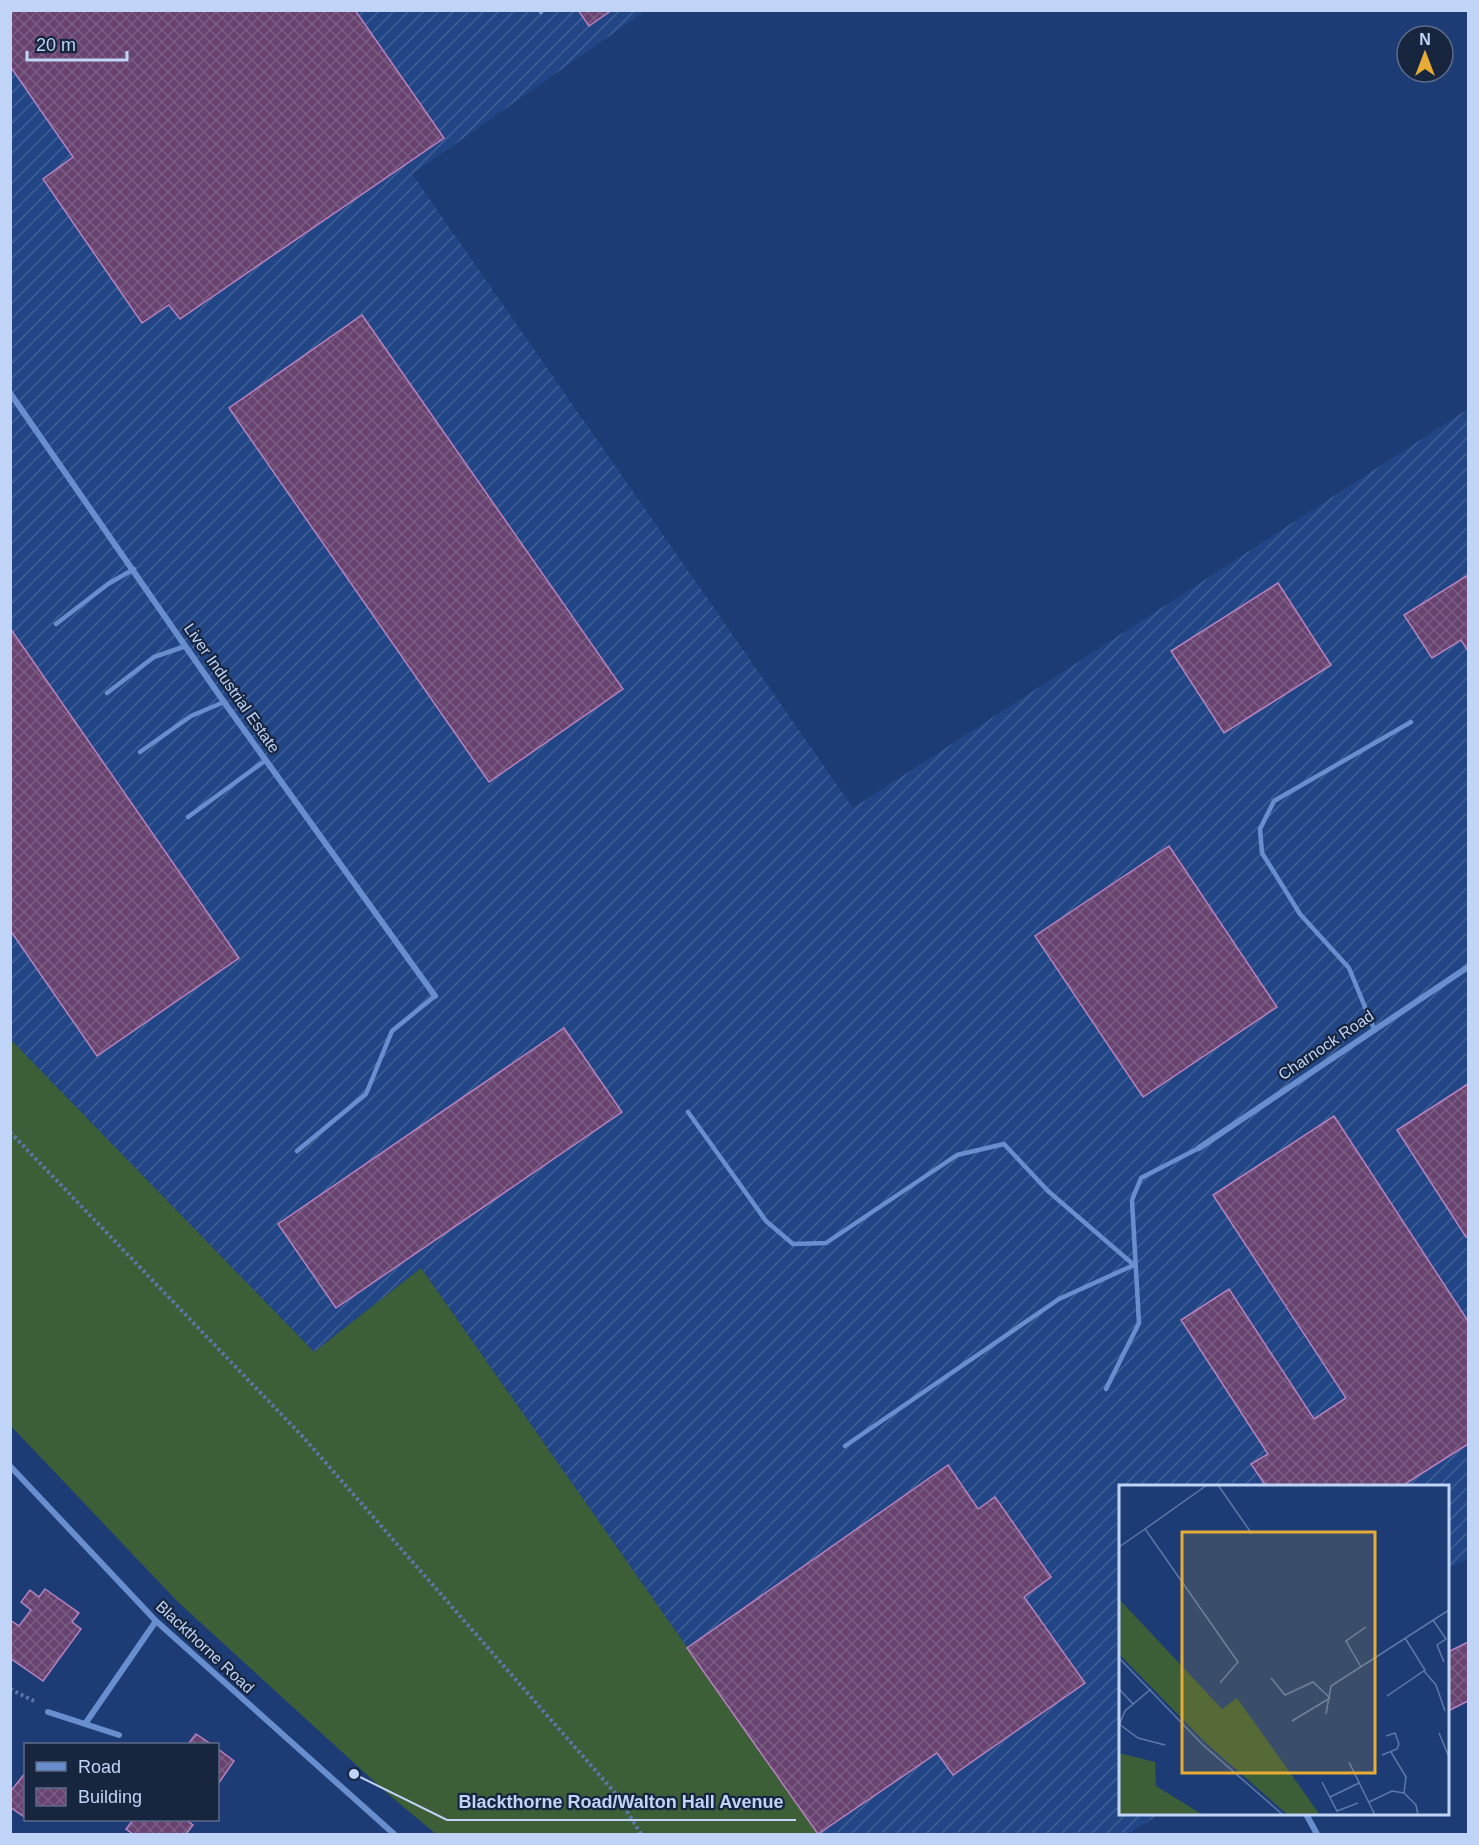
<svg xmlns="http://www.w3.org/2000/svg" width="1479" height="1845" font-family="Helvetica,sans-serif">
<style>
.industrial{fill:url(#industrial-furrows)}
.grass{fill:#3d5f38}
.building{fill:url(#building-cross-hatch);stroke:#b682c0;stroke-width:1.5}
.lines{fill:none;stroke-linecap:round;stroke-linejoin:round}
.path{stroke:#5b76a7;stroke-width:4;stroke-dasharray:3 3;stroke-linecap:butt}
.service{stroke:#698ece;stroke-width:4.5}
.minor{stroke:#698ece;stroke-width:6}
.labels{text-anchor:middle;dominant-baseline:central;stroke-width:4.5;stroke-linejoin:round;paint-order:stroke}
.street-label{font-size:16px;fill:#c0d4f7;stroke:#17253f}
.inset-road{fill:none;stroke:#5e79a9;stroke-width:1.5}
.view{fill:#e6ac36;fill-opacity:0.15;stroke:#e6ac36;stroke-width:3}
.inset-edge{fill:none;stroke:#c0d4f7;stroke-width:3}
.leader{fill:none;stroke:#c0d4f7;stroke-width:2}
.callout-dot{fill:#c0d4f7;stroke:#17253f;stroke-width:2}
.callout-label{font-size:18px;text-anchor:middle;font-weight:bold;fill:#c0d4f7;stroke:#17253f;stroke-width:4.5;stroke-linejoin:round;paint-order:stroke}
</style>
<defs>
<pattern id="industrial-furrows" width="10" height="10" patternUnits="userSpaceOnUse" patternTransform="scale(1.5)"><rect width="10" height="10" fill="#224685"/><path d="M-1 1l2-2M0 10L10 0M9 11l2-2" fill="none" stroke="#406097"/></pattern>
<pattern id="building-cross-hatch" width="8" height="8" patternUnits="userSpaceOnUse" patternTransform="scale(1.5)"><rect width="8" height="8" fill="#68436f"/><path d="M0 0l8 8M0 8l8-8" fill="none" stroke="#7c5d84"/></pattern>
</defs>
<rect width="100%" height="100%" fill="#1d3c75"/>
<path class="industrial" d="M11 11H645L412 174 853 808 1468 409V1559L1448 1568V1486H1120V1814H1160L1128 1834H818L421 1268 314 1352 11 1040Z"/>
<path class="grass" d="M11 1040 314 1352 421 1268 818 1834H436L388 1794 178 1602 11 1426Z"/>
<path class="building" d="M10 10H355L444 138 180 319 169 305 142 323 43 179 73 157 10 66Z
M578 10H612L589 26Z
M362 315 623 689 489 782 229 408Z
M1468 575V651L1461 640 1432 658 1404 615Z
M1278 583 1331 665 1224 733 1171 651Z
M10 628 239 958 97 1056 10 930Z
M1169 846 1277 1007 1143 1097 1035 936Z
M564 1028 622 1112 336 1308 278 1224Z
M1468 1084V1235L1466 1237 1397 1130Z
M1334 1116 1468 1321V1444L1402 1486H1266L1251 1464 1268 1454 1181 1320 1229 1289 1314 1419 1346 1398 1213 1195Z
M948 1465 978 1509 995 1497 1051 1577 1024 1597 1085 1683 953 1775 937 1753 818 1834 687 1648Z
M45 1589 79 1613 72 1622 81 1629 43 1681 10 1658V1620L19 1626 31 1610 21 1602 30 1590 39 1597Z
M1468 1642V1701L1448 1711V1652Z
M196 1734 211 1744H188Z
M218 1749 234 1761 218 1784Z
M26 1772V1818L10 1807V1792Z
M133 1820H186L193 1825 186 1834H133L126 1829Z"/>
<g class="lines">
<path class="path" d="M10 1132 304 1438 616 1794 641 1834
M10 1689 34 1701"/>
<path class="service" d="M540 10 541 12
M56 624 108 584 134 569
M107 693 154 657 186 646
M140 752 191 716 224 702
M188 817 266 760
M1374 1029 1349 968 1300 914 1262 853 1260 829 1274 801 1411 722
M688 1112 766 1221 793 1244 826 1243 957 1155 1004 1144 1048 1191 1134 1265 1059 1299 845 1446
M297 1151 366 1094 392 1031 435 996
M1106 1389 1139 1323 1132 1200 1141 1178 1199 1148"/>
<path class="minor" d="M10 393 224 702 435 996
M1199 1148 1468 967
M10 1466 156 1621 394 1834
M48 1712 119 1735
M85 1724 156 1621
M1306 1814 1317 1834"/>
</g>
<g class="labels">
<g class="street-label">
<text transform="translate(232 688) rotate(55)">Liver Industrial Estate</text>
<text transform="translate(1326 1045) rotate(-34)">Charnock Road</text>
<text transform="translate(205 1647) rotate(43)">Blackthorne Road</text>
</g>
</g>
<g transform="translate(1119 1485)">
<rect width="330" height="330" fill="#1d3c75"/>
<path d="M0 114 103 224 118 213 201 330H169L86 257 0 169Z" fill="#3d5f38"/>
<path d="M0 268 36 277 37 301 84 330H0Z" fill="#3d5f38"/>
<path class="inset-road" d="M88 0 26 44 119 177 101 198M99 0 133 49M0 62 26 44M314 135 327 154 318 160 325 177M0 173 83 259 164 330M242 182 227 156 247 142M305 186 317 200 326 226M152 193 166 210 194 197 211 213 173 236M0 204 14 219M268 211 306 185 286 153M207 229 212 201 330 125M0 239 19 253 46 260M0 240 6 226 32 204M320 248 330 272M272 267 287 292 285 308M263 270 278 264 280 259 276 248 267 251M230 277 256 330M203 297 218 326 239 318M211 312 240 298M250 317 273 306 285 308 297 320 299 330"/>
<path class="view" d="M63 47H256V288H63Z"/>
<rect width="330" height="330" class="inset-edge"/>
</g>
<path class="leader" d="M354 1774L447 1820H796"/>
<circle class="callout-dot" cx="354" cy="1774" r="6"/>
<g class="callout-label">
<text x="621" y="1808">Blackthorne Road/Walton Hall Avenue</text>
</g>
<rect width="1479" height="1845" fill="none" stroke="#c0d4f7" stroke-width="24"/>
<rect x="24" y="1743" width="195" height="78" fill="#17253f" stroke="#5b6b89" stroke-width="1.5"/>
<rect x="36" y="1762" width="30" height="9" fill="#698ece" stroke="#5b6b89" stroke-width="1.5"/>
<text x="78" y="1773" font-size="18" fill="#c0d4f7">Road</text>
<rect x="36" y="1788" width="30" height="18" fill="url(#building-cross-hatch)" stroke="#5b6b89" stroke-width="1.5"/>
<text x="78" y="1803" font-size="18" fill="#c0d4f7">Building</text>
<g transform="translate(1425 54)"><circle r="28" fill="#17253f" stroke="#5b6b89" stroke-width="1.5"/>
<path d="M0-4.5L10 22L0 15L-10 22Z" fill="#e6ac36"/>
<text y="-9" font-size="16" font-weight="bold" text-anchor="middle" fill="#c0d4f7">N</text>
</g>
<path d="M27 51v9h100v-9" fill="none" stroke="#c0d4f7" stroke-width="3"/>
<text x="36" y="51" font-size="18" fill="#c0d4f7" stroke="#17253f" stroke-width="4.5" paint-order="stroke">20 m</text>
</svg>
